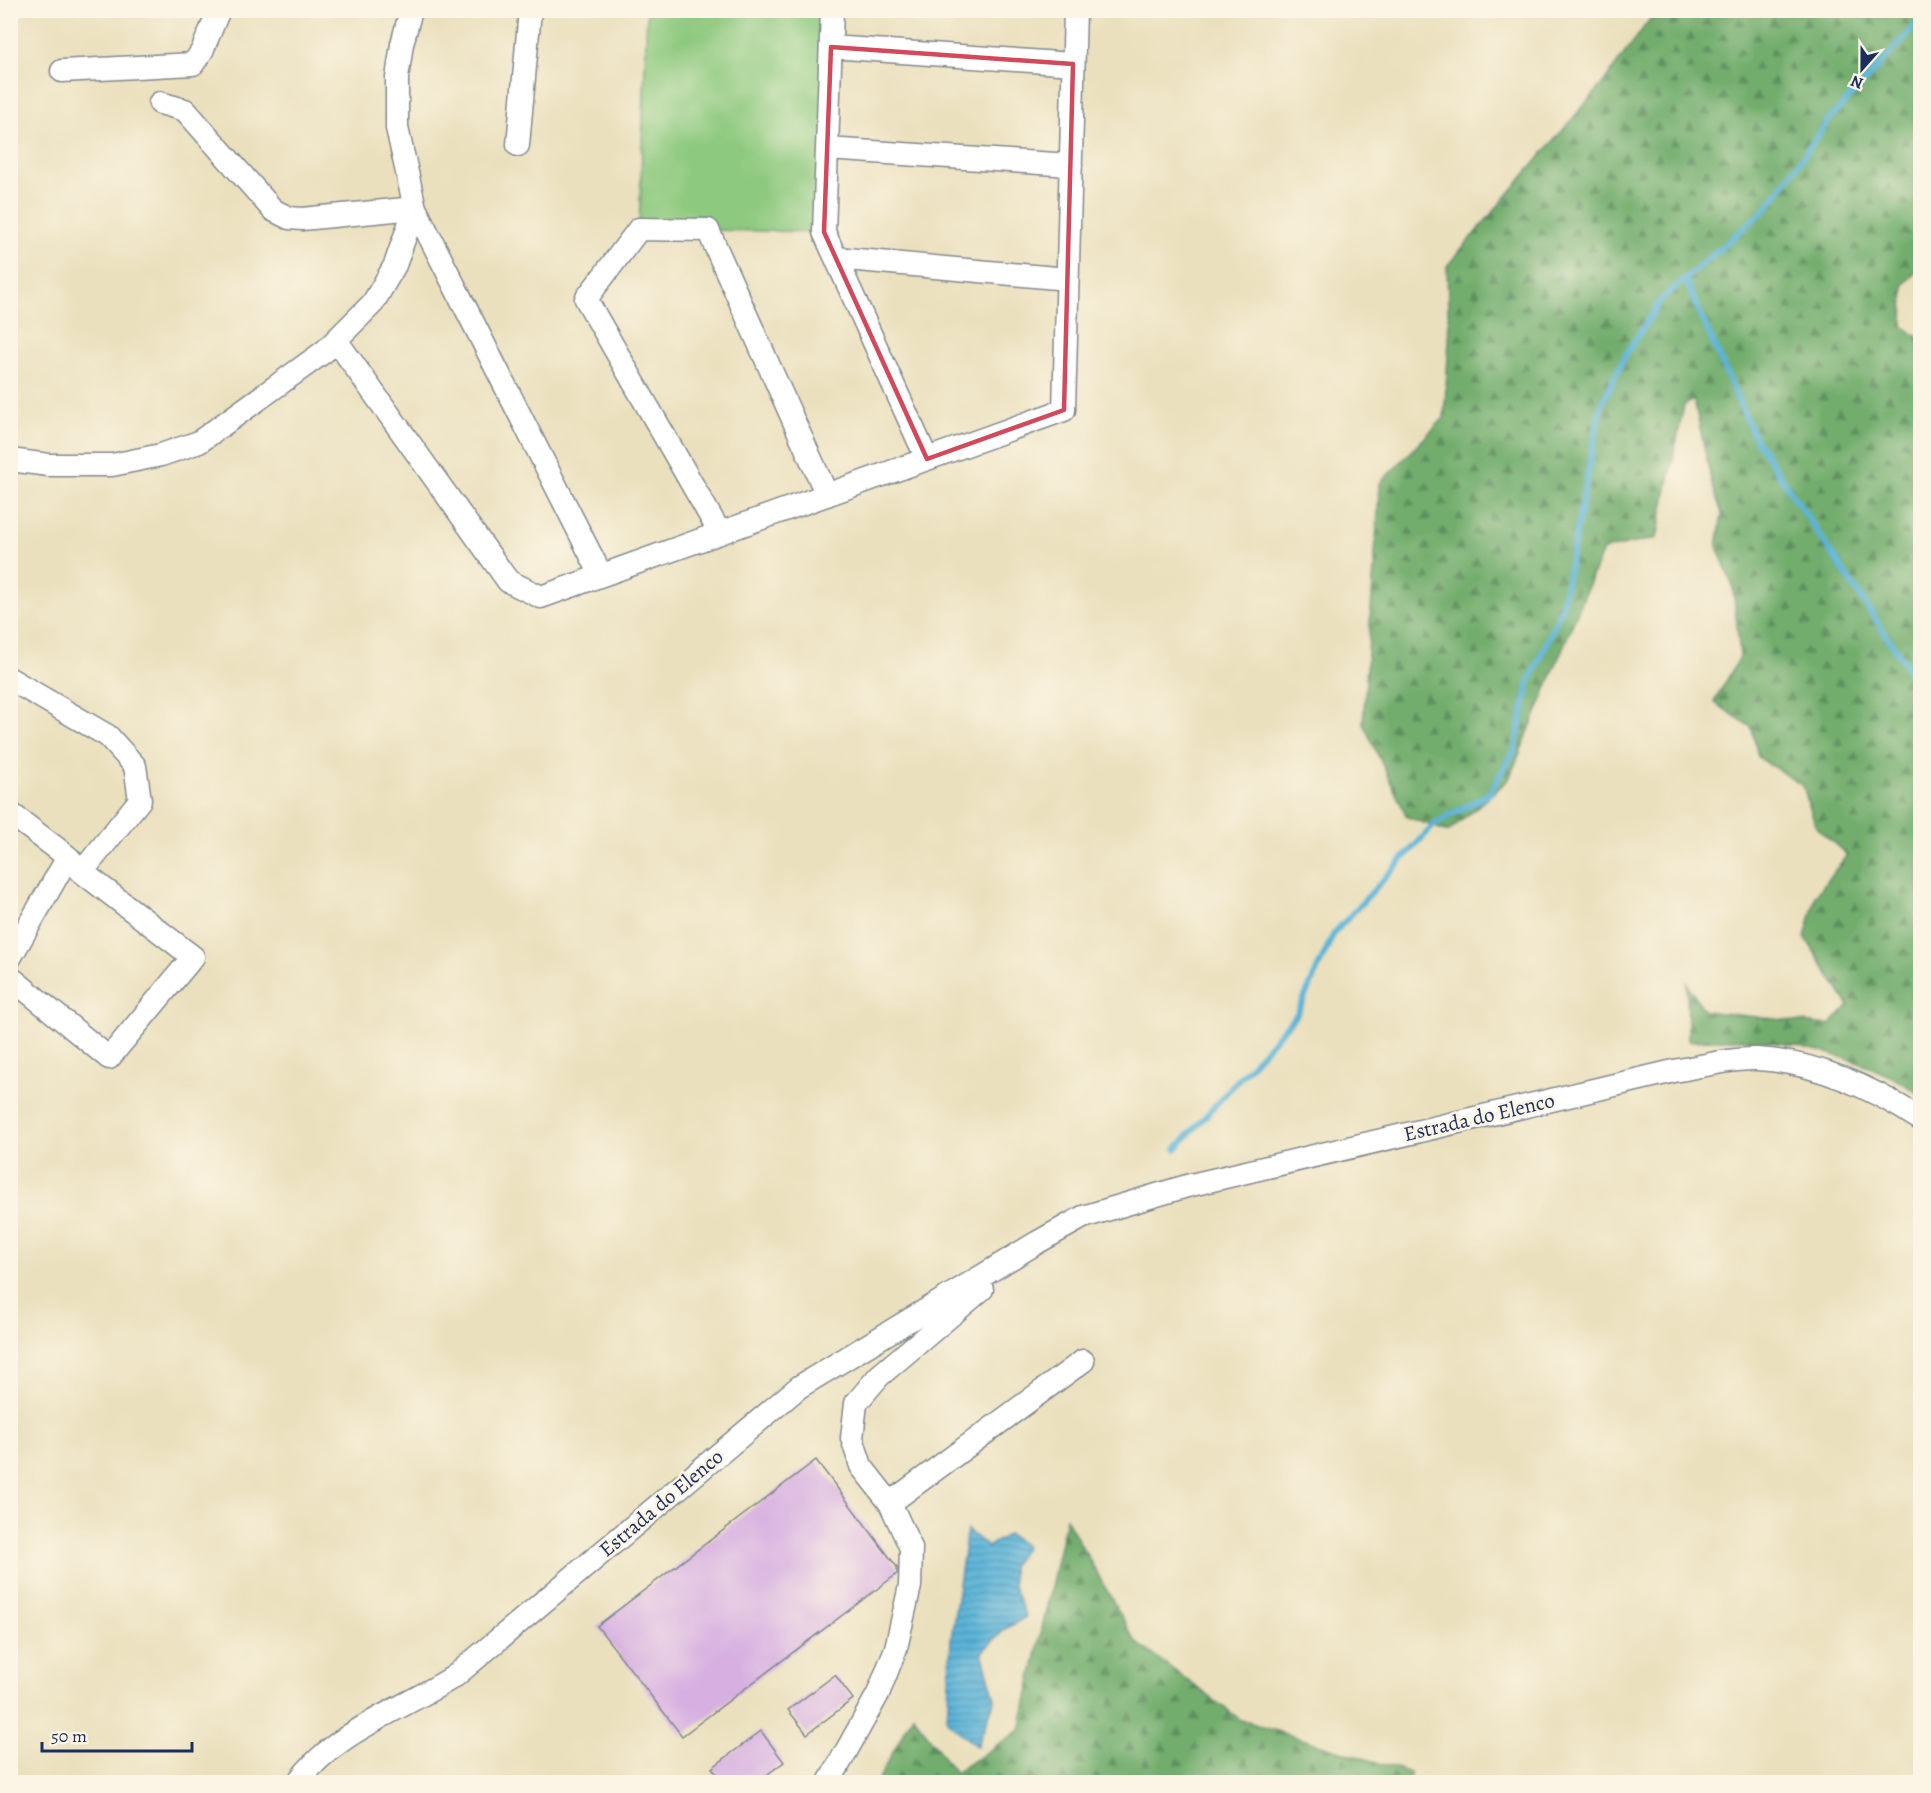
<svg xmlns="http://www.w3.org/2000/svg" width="1931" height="1793" font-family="Alegreya,serif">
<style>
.forest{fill:url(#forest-firs);stroke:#466e66;stroke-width:1.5}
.garden{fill:#8dc97e;stroke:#547c6e;stroke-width:1.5}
.water{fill:url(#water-rules);stroke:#3b729b;stroke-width:1.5}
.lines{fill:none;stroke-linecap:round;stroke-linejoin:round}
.stream{stroke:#5bb4d8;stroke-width:6}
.building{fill:#d7b0e1}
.minor-casing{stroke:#82888e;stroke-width:25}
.minor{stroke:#fff;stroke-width:22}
.marked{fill:none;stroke:#d1495b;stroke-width:4.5;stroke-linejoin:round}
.labels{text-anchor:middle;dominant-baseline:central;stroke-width:5;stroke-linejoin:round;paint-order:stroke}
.street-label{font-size:21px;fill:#1b2f5e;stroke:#fcf5e5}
</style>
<defs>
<pattern id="forest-firs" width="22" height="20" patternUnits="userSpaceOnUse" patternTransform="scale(1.5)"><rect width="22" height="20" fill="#72ad6d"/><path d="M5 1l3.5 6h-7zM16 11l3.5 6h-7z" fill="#5d8d5d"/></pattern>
<pattern id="water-rules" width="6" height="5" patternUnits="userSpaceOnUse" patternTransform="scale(1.5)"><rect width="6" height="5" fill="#5bb4d8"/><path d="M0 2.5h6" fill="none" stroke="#4a93b2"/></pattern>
</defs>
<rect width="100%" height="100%" fill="#fcf5e5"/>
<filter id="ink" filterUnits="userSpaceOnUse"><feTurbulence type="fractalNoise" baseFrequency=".0167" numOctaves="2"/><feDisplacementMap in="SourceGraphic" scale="12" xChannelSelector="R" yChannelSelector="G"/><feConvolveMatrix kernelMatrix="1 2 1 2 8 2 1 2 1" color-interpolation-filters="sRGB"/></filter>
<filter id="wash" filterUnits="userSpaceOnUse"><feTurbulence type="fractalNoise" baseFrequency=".008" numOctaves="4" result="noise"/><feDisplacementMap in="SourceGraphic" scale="24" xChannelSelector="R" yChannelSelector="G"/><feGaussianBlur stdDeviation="1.35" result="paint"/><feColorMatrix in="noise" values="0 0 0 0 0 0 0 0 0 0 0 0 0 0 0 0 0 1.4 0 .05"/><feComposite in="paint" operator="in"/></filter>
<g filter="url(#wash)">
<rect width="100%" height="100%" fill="#eae0bd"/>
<path class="forest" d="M1656 11H1920V268L1904 284 1903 326 1920 339V1095C1876 1061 1795 1041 1740 1040 1723 1039 1705 1041 1688 1041L1687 983 1704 1011 1829 1025 1849 1006 1805 937 1816 895 1847 855 1816 827 1803 786 1758 757 1752 728 1714 702 1740 657 1733 586 1717 547 1722 514 1712 484 1694 400 1684 405 1657 538 1603 550 1509 779 1448 832 1407 817 1363 723 1380 483 1444 418 1449 341 1447 266 1602 84Z
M1066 1518 1136 1642 1241 1720 1411 1773 1408 1782H877L913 1715 955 1773 1020 1730Z"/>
<path class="garden" d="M647 11H832L824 232 639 229Z"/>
<path class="water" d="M967 1530 988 1547 1008 1534 1026 1546 1012 1565 1013 1586 1026 1617 1005 1629 982 1652 995 1699 977 1747 947 1721 951 1639Z"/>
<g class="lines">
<path class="stream" d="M1685 279 1755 438 1920 686
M1176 1149 1297 1014 1334 933 1436 823 1489 794 1515 750 1529 683 1561 610 1601 406 1626 354 1662 299 1767 208 1828 121 1920 21"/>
</g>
<g id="blocks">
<path class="building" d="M816 1460 897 1567V1574L682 1736 597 1626Z
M835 1675 853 1699 807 1734 788 1710Z
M761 1731 784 1762 757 1782H723L712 1768Z"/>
</g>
</g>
<g filter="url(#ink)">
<use href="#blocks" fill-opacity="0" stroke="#82888e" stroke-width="1.5"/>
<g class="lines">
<g class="minor-casing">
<path id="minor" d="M832 10 824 232 927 459
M831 47 1073 64
M62 71 193 64 202 51 219 10
M160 103 185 110 273 210 289 218 302 219 415 208 601 575
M518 145 530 10
M827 149 1071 165
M836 258 1067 279
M336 340 508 581 541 597 1064 410 1075 10
M10 460 49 465H112L161 455 199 442 325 351 373 303 395 265 415 208 397 128V78L402 44 411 10
M720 533 586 299 639 229 708 230 827 495
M10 679 108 736 135 766 140 800 82 872 193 957 109 1058 10 977
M10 813 68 857
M10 958 68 857 82 872
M890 1503 1083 1361
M298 1782C334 1732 403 1709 455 1676L799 1387 1038 1242 1083 1217 1187 1186 1674 1071C1700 1067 1730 1058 1757 1059 1816 1062 1871 1087 1920 1119
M829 1782 878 1694 896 1648 910 1586 911 1548 890 1503 861 1466 852 1438 856 1403 879 1376 982 1289"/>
</g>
<use href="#minor" class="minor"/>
</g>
</g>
<path class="marked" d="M831 47 1073 64 1064 410 927 459 824 232Z"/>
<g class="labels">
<g class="street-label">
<text transform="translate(1479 1117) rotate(-13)">Estrada do Elenco</text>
<text transform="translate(661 1503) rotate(-40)">Estrada do Elenco</text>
</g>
</g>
<rect width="1931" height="1793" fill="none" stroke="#fcf5e5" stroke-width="36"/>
<g transform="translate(1862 69) rotate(201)" stroke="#fcf5e5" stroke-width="4.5" paint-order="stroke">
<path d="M0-4.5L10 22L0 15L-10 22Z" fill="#1b2f5e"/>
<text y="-9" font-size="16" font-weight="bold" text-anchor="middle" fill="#1b2f5e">N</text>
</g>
<path d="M42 1742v9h150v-9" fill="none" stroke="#1b2f5e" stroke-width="3"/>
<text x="51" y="1742" font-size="18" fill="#1b2f5e" stroke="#fcf5e5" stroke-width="4.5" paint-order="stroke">50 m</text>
</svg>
